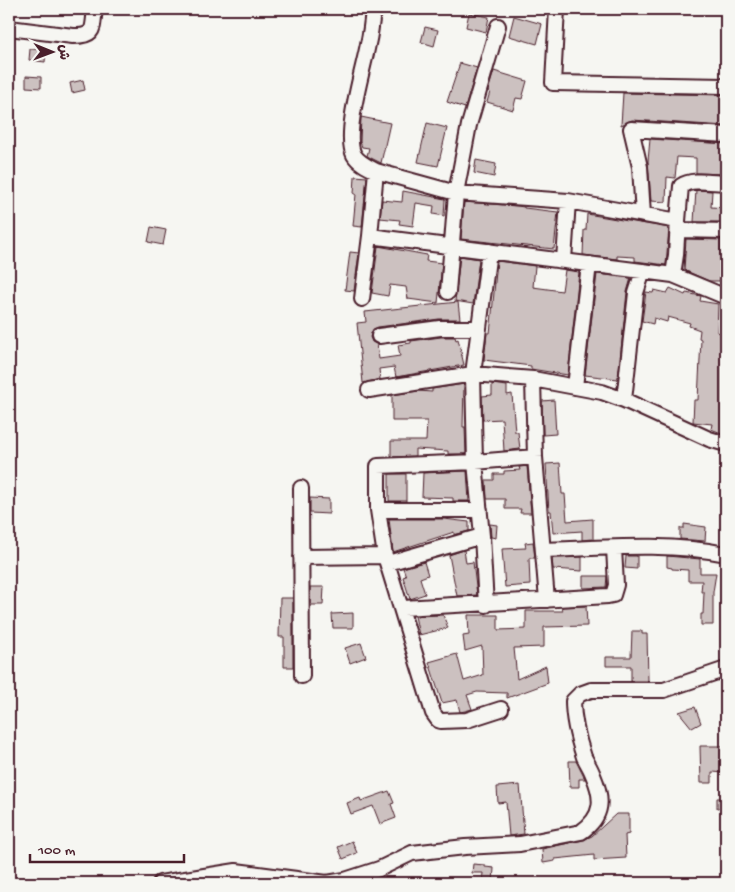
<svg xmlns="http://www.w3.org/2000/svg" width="735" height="892" font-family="'Gochi Hand','Playpen Sans Arabic',sans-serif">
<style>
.building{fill:#ccc1c0;stroke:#4a1f2b}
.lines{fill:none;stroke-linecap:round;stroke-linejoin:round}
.minor-casing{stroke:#4a1f2b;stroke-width:18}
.minor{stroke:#f6f6f2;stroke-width:14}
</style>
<rect width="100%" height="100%" fill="#f6f6f2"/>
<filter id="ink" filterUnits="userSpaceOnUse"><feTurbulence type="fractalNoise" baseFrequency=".02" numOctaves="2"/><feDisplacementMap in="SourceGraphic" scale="10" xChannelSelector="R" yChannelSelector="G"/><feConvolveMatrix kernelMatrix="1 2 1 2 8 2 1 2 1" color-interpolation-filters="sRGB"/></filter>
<g filter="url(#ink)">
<path class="building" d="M469 13 489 17 486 32 466 27Z
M514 16 542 24 537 44 509 36Z
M425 27 438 30 434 46 421 42Z
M30 49 46 50 45 62 29 60Z
M460 63 477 68 465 108 447 102Z
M494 71 527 81 522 99 516 98 513 110 487 102 490 92 488 91Z
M26 76 41 77V88L26 87Z
M83 80 85 90 72 93 70 83Z
M623 93 726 95V126L632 120 621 125Z
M361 117 390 123 381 163 367 156 369 148 362 147 360 142Z
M427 123 447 128 438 166 418 162Z
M650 139 726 144V174L696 173V158L677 157 675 178 667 177 666 202 651 201 648 161Z
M476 160 496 164 494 177 474 173Z
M355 176 367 177 362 227 353 226 356 194H354Z
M696 190 712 191 711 207 726 208V222H694Z
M403 191 445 199 444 216 433 214 434 206 416 203 413 226 399 224 400 220 380 218 382 200 402 202Z
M464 202 517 206 524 207V208L558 212 554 249 461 239Z
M587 214 669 228 666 265 635 261V257L617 256V259L583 255 584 230H586Z
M151 227 166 230 163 245 148 242Z
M686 239 721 240 720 281H709L684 270Z
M378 246 427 255 426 261 442 263 438 303 408 299 406 287 390 285 388 296 372 293Z
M350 252 359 253 354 291 345 290Z
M460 256 479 259 473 304 455 301Z
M497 261 535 266 533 287 562 291 565 270 579 272 568 375 531 369V366L484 360 487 333H490L491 324Z
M597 274 631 278 627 292 618 379 585 375Z
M670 288 685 295 686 293 701 296 700 301 718 304 717 332 726 334 724 434 711 429 712 424 693 422 694 400H698L701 339 699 338 700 330 689 326 690 323 668 317 667 322 654 318 653 324 642 321 646 292 653 293 654 290 667 293Z
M458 302 460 319H439L378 327 373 329 370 337 372 342 377 344 379 359 400 356 398 345 411 343V341L441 337H455L456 340 458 339 464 365 396 377 394 367 379 369 380 379 363 383 357 323 366 322 365 312Z
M464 384 463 427H465L466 454H448V451L415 449V456L391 457V441H426L427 421H392V395L418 391 432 392V389Z
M492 384 507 386V395L512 394 515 432H518L520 449 504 451 502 419 483 420 482 396 492 395Z
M554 400 556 434 543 435 542 401Z
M560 463 562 494H565L567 521 593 519V539L582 540V531L553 533 551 511H549L546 464Z
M527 466 531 513H520L521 509H505V499H487L486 480H494V474H504V471L520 470 519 467Z
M467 471 469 501H453V498L422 497 423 473Z
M389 474H406V501H389Z
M310 498 329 499V514L310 513Z
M389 519H444L469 522V531L454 535V532L393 552Z
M490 524 497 525 496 538 491 537Z
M684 524 706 527 705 541 680 539V528H684Z
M533 542 535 558H529L530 585 505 587 502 549 526 548 525 543Z
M464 550 466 563 473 562 477 595 457 596 449 555Z
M626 556H637V569L625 568Z
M667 556 700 559V573H716L713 592V625H701V614H703L704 592H701L702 581H688V570L672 569V568L667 567Z
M582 557V571L553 569 552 558Z
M424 562 428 575 420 578 425 594 410 599 403 577 406 576 403 568Z
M583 576H607L606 587 583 588Z
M310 587H324L323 605H310Z
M280 598H293V667H284V637H279Z
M586 606 587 626 544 627V647L514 648 517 679 546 666 548 683 507 698V693L477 692 467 695 472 709 465 711 460 712 457 700 442 703 429 662 457 654 464 681 483 675 482 646 465 651 463 636 469 635 468 615H498V630L526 629V611H563L562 607Z
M353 613V628H333L332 614Z
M443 615 448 628 419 635 415 616Z
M632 631H642V634H647L648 681H631V666H606V657H631Z
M361 643 366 657 350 663 345 648Z
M695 707 701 723 692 728 679 712Z
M700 746H723V748L726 749V773L712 772V783H701Z
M569 761H576L585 779H579V787H570Z
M520 785 524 834 509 836 506 802 498 803 497 787Z
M389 791 394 803 391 804 396 818 380 824 373 806 351 814 347 803 360 798 361 801Z
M717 798H726V808H717Z
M616 814H629V834L625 835 626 858 594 860V855L555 859V861L543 863 542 849 583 840 592 836Z
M352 841 357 853 343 859 338 847Z
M473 864 485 865V867L494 868 493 883H482L483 873H472Z"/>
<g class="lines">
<g class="minor-casing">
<path id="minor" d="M373 9C372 20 371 32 368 44 364 67 343 134 354 155 359 163 368 167 376 171L456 193 568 201 678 221 676 255 673 275
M557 9 553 83 726 86
M9 28 73 36C96 36 92 29 95 9
M643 215 640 167 631 129 726 135
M678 221 681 186C692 178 713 183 726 183
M678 230 726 231
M370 236 673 275 726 297
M489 251 473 374 533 379 602 392 624 400 709 439 726 444
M564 260 568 201
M448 292 456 193 469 125 498 26
M362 299 370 236 376 171
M379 336 440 328H479
M533 379 535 457 547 600
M575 387 589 264
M369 390 473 374 475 462 482 536 486 605
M624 400 636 293 643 271
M301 488 302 676
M378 510 385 556 433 713 438 720 441 721 467 720 501 709
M480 510H378V466L475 462 535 457
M543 550C604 548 667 542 726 554
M301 557 385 556
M388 563 482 536
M403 608 608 596 613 595 616 585 614 548
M160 883 236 871 327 883 345 880 379 869 412 853 465 847 520 844 581 832C604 816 603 798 593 775 591 769 587 763 584 757 578 739 573 721 573 701L580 694 591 690H664L726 669"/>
</g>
<use href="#minor" class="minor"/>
</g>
</g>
<rect width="735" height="892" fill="none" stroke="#f6f6f2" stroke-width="30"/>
<rect x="15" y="15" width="705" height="862" fill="none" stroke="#4a1f2b" stroke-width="2" filter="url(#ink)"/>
<g transform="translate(52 52) rotate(91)" stroke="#f6f6f2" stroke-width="4" paint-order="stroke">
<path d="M0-4L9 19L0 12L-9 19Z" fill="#4a1f2b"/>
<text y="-8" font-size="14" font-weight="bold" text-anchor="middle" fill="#4a1f2b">ش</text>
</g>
<path d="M30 854v8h154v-8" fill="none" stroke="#4a1f2b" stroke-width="2.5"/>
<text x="38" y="854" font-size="15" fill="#4a1f2b" stroke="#f6f6f2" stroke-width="4" paint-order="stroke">100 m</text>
</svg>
